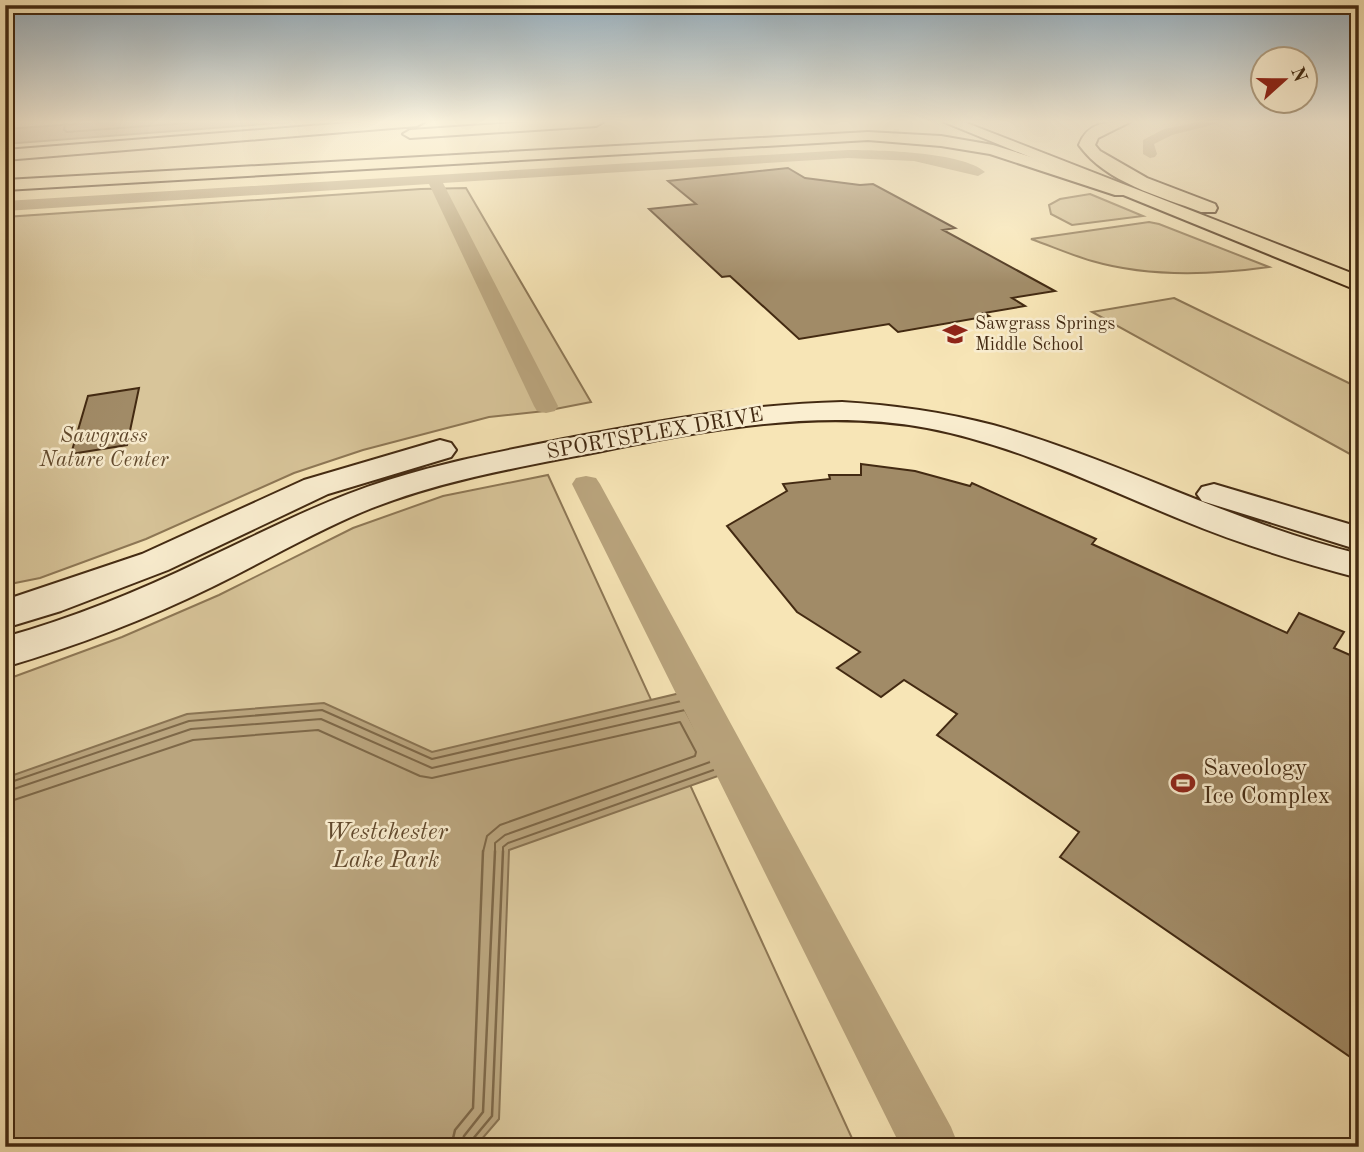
<svg xmlns="http://www.w3.org/2000/svg" width="1364" height="1152" font-family="'Old Standard TT',serif">
<style>
.green{fill:#d8c59a;stroke:#8e7856;stroke-width:2}
.water{fill:#baa57e;stroke:#8a7453;stroke-width:2}
.lines{fill:none;stroke-linecap:round;stroke-linejoin:round}
.shore-far1{stroke:#7e6848;stroke-width:2}
.shore{stroke:#7e6848;stroke-width:2.5}
.canal{fill:#baa57e;fill-rule:evenodd}
.building{fill:#a18b67;stroke:#432a12;stroke-width:2}
.secondary-casing{stroke:#432a12;stroke-width:4}
.primary-casing{stroke:#432a12;stroke-width:4}
.highway-casing{stroke:#432a12;stroke-width:4}
.secondary{fill:#faeed0;fill-rule:evenodd}
.primary{fill:#f7e5b6;fill-rule:evenodd}
.highway{fill:#f7e5b6;fill-rule:evenodd}
.labels{text-anchor:middle;dominant-baseline:central;stroke-width:5;stroke-linejoin:round;paint-order:stroke}
.far-poi-label{font-size:18px;fill:#432a12;stroke:#faeed0;text-anchor:start}
.street-label{font-size:21px;fill:#432a12;stroke:#faeed0}
.park-label{font-size:21px;font-style:italic;fill:#61492d;stroke:#faeed0}
.near-poi-label{font-size:24px;fill:#432a12;stroke:#faeed0;text-anchor:start}
.near-park-label{font-size:24px;font-style:italic;fill:#61492d;stroke:#faeed0}
</style>
<rect width="100%" height="100%" fill="#f7e5b6"/>
<filter id="stains"><feTurbulence type="fractalNoise" baseFrequency=".00286" numOctaves="4"/><feColorMatrix values="0 0 0 0 .2 0 0 0 0 .09 0 0 0 0 .02 0 0 0 .5 -.17"/></filter>
<radialGradient id="worn" r=".72"><stop offset=".6" stop-color="#630" stop-opacity="0"/><stop offset="1" stop-color="#630" stop-opacity=".3"/></radialGradient>
<path class="green" d="M466 188 591 402 545 411 489 417 363 450 294 473 146 539 40 578 5 585V217L421 189Z
M1090 194 1143 216 1072 225 1051 214 1049 205 1060 199Z
M1149 222 1159 224 1269 267C1212 275 1147 277 1092 261 1071 255 1051 246 1031 239Z
M1174 298 1359 388V459L1092 312Z
M548 475 856 1147H5V680L122 637 219 595 353 528 443 496Z"/>
<path class="water" d="M103 122H291L5 144V129Z
M693 690 735 770 509 850 499 1119 475 1147H5V778L187 714 324 703 432 752Z"/>
<g class="lines">
<path class="shore-far1" d="M65 122 64 130 67 132 200 122
M5 784 189 721 322 710 432 759 690 699 723 763 722 767 508 843 503 847V852
M5 792 191 729 321 719 432 768 685 710 711 758 710 762 505 835 495 843V852
M5 803 193 740 318 730 420 776 432 778 680 722 696 752 695 756 500 825 487 836 483 852"/>
<path class="shore" d="M451 1147 455 1130 473 1108 483 851
M462 1147 464 1136 483 1112 495 851
M470 1147 472 1140 492 1116 503 851"/>
<path class="canal" d="M1199 122H1223L1172 135 1154 144 1157 154 1155 157 1150 158 1143 154V140L1164 129Z
M848 150C879 150 963 152 985 172L978 176 914 161 848 158 443 183 558 406 555 411 546 413 537 411 534 406 429 184 5 211V201Z
M586 476 596 478 600 484 951 1127 959 1147H901L572 484 576 478Z"/>
</g>
<path class="building" d="M788 168 805 178 860 185 873 184 955 228 943 230 1055 291 1012 298 1025 306 984 313 989 316 898 332 889 324 799 339 730 276 722 277 649 209 696 204 668 181Z
M139 388 127 445 71 454 88 396Z
M861 464 915 471 970 486 972 483 1096 539 1092 544 1287 633 1299 613 1344 632 1334 648 1359 659V1063L1060 857 1079 832 937 735 957 714 904 680 881 697 837 668 860 652 797 612 727 526 787 491 783 484 830 479 829 475H861Z"/>
<g class="lines">
<g class="secondary-casing">
<path id="secondary" d="M842 402C893 405 943 412 993 425 1118 460 1233 523 1359 554V578C1298 562 1240 544 1182 520 1099 486 1016 445 927 428 813 407 698 432 587 454 514 468 441 481 372 508 317 530 265 561 212 587 145 620 76 646 5 667V637C73 618 139 591 203 560 251 538 298 513 348 494 420 466 498 452 574 437 663 420 751 404 842 402Z
M440 440 451 443 456 450 451 457 328 494 168 570 61 611 5 628V600L142 554 304 480Z
M1214 484 1359 527V550L1202 501 1197 494 1202 487Z"/>
</g>
<g class="primary-casing">
<path id="primary" d="M944 122H964L1359 276V291Z"/>
</g>
<g class="highway-casing">
<path id="highway" d="M361 122H424L417 126 5 160V150Z
M527 122H603L596 126 410 138 403 134 410 130Z
M1130 122 1098 138 1095 145 1100 151 1147 178 1215 204 1217 208 1215 212H1201C1160 196 1106 183 1079 145 1088 121 1108 122 1130 122Z
M868 132 941 136 993 145 1127 187 1130 191 1127 195H1115L990 154 941 146 868 140 5 190V180Z"/>
</g>
<use href="#secondary" class="secondary"/>
<use href="#primary" class="primary"/>
<use href="#highway" class="highway"/>
</g>
<linearGradient id="sky" x2="0" y2="1"><stop stop-color="#95aebe"/><stop offset="0.43" stop-color="#fbf3de"/><stop offset="1" stop-color="#fbf3de" stop-opacity="0"/></linearGradient>
<rect width="1364" height="283" fill="url(#sky)"/>
<defs>
<g id="school-bare" transform="scale(1.89)"><path d="M0-5L7-2L0 1L-7-2ZM-4 1L0 2.5L4 1V4Q0 6-4 4Z" fill="#8f2418" stroke="#faeed0" stroke-width="2.5" paint-order="stroke"/></g>
<g id="stadium-bare" transform="scale(1.89)"><path d="M0-5a6.5 5 0 1 0 0 10a6.5 5 0 1 0 0-10ZM-3.5-1.8h7v3.6h-7Z" fill="#8f2418" stroke="#faeed0" stroke-width="2.5" paint-order="stroke"/></g>
</defs>
<g fill-rule="evenodd">
<use href="#school-bare" x="955" y="334"/>
<use href="#stadium-bare" x="1183" y="783"/>
</g>
<g class="labels">
<g class="far-poi-label">
<text x="975" y="324">Sawgrass Springs<tspan x="975" dy="21">Middle School</tspan></text>
</g>
<g class="street-label">
<text transform="translate(655 434) rotate(-10)">SPORTSPLEX DRIVE</text>
</g>
<g class="park-label">
<text x="104" y="436">Sawgrass<tspan x="104" dy="24">Nature Center</tspan></text>
</g>
<g class="near-poi-label">
<text x="1203" y="769">Saveology<tspan x="1203" dy="28">Ice Complex</tspan></text>
</g>
<g class="near-park-label">
<text x="386" y="833">Westchester<tspan x="386" dy="28">Lake Park</tspan></text>
</g>
</g>
<rect width="1364" height="1152" fill="none" stroke="#f7e5b6" stroke-width="28"/>
<rect x="7" y="7" width="1350" height="1138" fill="none" stroke="#432a12" stroke-width="3.5"/>
<rect x="14" y="14" width="1336" height="1124" fill="none" stroke="#432a12" stroke-width="2"/>
<g transform="translate(1284 80) rotate(69)"><circle r="33" fill="#faeed0" stroke="#b1a084" stroke-width="2"/>
<path d="M0-5L12 26L0 18L-12 26Z" fill="#8f2418"/>
<text y="-10" font-size="19" font-weight="bold" text-anchor="middle" fill="#432a12">N</text>
</g>
<rect width="100%" height="100%" filter="url(#stains)"/>
<rect width="100%" height="100%" fill="url(#worn)"/>
</svg>
